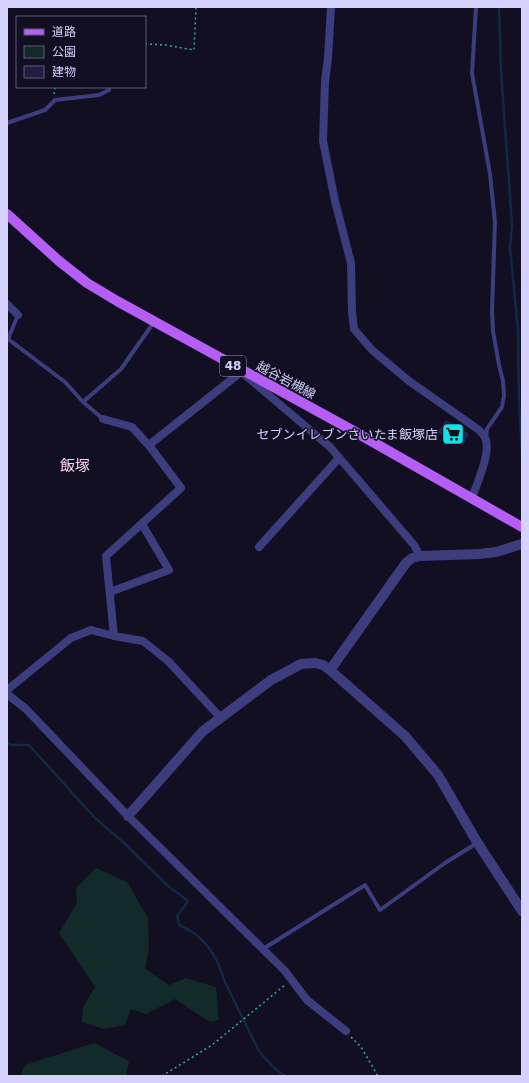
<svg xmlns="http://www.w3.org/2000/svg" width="529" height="1083" font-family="'DejaVu Sans','Noto Sans JP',sans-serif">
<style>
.green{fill:#122b28}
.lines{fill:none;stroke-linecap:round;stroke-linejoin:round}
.stream{stroke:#112947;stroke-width:2.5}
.building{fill:#211c41;stroke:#382f6b}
.path{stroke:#35ad9f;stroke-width:1.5;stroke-dasharray:2 3;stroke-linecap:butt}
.service{stroke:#3c3d7d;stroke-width:4}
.minor{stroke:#3c3d7d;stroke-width:8}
.tertiary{stroke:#3c3d7d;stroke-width:10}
.primary{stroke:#b55ef6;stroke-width:10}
.labels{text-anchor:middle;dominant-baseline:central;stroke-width:3;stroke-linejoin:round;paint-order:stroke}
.shield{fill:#110f21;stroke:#9a97ba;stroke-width:1}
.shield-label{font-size:12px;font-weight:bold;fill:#d4d1fc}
.street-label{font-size:13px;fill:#d4d1fc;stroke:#110f21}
.poi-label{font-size:13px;fill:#d4d1fc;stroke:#110f21;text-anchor:end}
.quarter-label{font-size:15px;fill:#fdd3f0;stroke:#110f21}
</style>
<rect width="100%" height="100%" fill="#110f21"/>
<path class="green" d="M96 868 127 882 148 918 149 948 145 969 169 985 186 978 216 987 219 1020 210 1022 175 999 146 1014 131 1009 125 1025 104 1029 82 1022 83 1007 95 987 59 933 77 903 76 888Z
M94 1043 129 1061 126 1076H20L25 1065Z"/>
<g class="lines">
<path class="stream" d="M499 7 501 71 512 225 510 247 518 330 519 400 522 455
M7 743 11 745H29L94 817 125 844 168 886 187 900V903L177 916 179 924C183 928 189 930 194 933 210 945 219 962 224 980L259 1051 275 1069 285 1076"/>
</g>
<path class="building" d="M446 421 468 434 462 445 439 432Z"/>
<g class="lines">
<path class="path" d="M145 44 165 45 194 50 196 7
M54 94 55 87
M351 1037 361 1047 378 1076
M162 1076 212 1045 285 985"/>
<path class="service" d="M476 7 472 73 490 174 495 222 492 310 493 331 499 365 503 381 504 396 502 407 487 429 486 437
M7 123 45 110 55 100 99 95 109 90
M18 315 8 339 65 382 83 402 103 419
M83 402 121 369 154 322
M263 949 365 885 380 910 445 863 477 843"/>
<path class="minor" d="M331 7 328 58 325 82 323 141 335 201 351 263 352 312 354 329 372 350 409 381 479 430C482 433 485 436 486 440 490 455 477 483 472 498
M7 304 18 315
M245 375 330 447 414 545 420 556
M103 419 132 427 151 448 181 488 106 556 114 636 143 641 168 661 221 718
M149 445 241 372
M259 547 339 458
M110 592 169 570 142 524
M7 690 71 638 91 630 114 636
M7 694 26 709 128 816 285 971 307 1000 346 1031"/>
<path class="tertiary" d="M330 670 406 563 412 558 420 556 479 554 496 552 522 544
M128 816 203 731 271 680 301 664 315 663 323 665 330 670 405 736 438 775 477 842 522 911"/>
<path class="primary" d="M7 214 59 261 87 283 117 301 350 429 522 527"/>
</g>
<defs>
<g id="supermarket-square" transform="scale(1.15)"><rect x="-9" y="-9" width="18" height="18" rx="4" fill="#0de2ec" stroke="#110f21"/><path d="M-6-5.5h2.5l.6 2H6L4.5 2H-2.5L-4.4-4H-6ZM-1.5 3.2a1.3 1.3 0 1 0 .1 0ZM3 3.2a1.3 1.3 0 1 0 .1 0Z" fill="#111"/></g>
</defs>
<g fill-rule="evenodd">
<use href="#supermarket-square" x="453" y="434"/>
</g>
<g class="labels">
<rect class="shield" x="220" y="356" width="26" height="20" rx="3"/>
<g class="shield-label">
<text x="233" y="366">48</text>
</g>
<g class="street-label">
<text transform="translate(286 380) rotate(28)">越谷岩槻線</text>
</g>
<g class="poi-label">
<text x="438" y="434">セブンイレブンさいたま飯塚店</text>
</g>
<g class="quarter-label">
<text x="75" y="466">飯塚</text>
</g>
</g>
<rect width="529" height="1083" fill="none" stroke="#d4d1fc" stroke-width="16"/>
<rect x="16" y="16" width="130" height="72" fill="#110f21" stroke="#5f5d79"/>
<rect x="24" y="29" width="20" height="6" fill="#b55ef6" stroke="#5f5d79"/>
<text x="52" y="36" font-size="12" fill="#d4d1fc">道路</text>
<rect x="24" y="46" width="20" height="12" fill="#122b28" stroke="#5f5d79"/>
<text x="52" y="56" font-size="12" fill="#d4d1fc">公園</text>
<rect x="24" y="66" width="20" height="12" fill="#211c41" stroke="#5f5d79"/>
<text x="52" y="76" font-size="12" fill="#d4d1fc">建物</text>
</svg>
